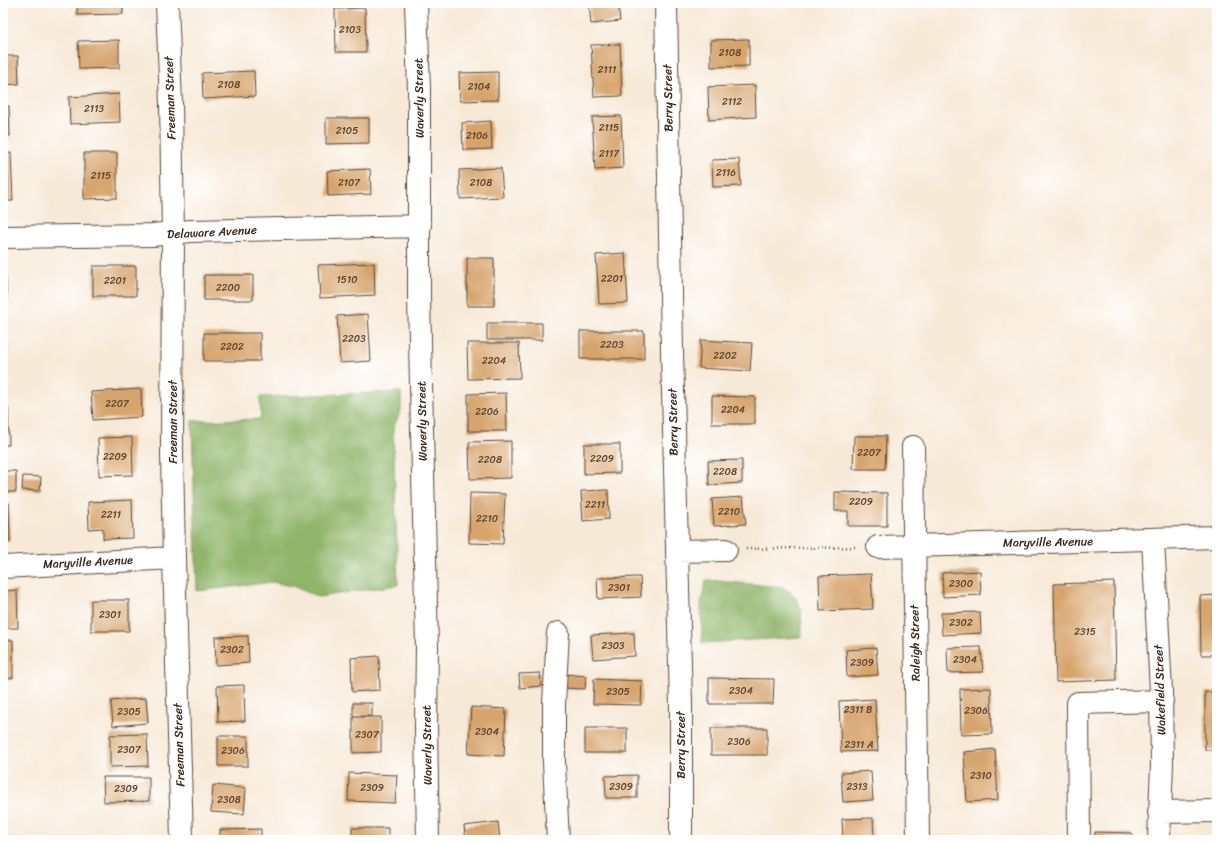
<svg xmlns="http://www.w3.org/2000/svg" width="1220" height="843" font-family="Sriracha,sans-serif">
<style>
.forest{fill:#90b56a;stroke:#667044}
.building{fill:#d7a46d}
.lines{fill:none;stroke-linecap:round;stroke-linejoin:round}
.minor-casing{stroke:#57473a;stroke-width:24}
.path{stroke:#57473a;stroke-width:2.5;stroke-dasharray:1 3;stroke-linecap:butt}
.minor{stroke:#fff;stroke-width:22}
.labels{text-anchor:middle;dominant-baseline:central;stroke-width:3;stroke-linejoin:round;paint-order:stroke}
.number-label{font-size:10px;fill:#624832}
.street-label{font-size:12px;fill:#3b2a1e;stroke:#fff}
</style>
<rect width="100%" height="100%" fill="#fff"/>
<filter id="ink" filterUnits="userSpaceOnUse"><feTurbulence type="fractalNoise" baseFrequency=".025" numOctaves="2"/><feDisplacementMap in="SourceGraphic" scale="8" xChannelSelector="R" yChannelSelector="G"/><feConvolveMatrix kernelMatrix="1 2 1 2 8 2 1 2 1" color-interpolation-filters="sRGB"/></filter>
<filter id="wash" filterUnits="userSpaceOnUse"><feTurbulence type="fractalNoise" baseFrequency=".012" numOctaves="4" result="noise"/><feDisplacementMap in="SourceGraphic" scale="16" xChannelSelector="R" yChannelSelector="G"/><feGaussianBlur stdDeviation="0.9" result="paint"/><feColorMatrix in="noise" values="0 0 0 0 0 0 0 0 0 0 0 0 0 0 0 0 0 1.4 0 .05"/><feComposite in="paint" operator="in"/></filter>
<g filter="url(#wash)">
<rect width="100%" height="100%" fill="#f7e9d7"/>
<path class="forest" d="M401 392V410L393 429 398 585 318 597 296 587 273 582 197 591 192 421 261 419 260 397Z
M706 580 782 587C805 598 801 615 802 637L702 643 701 603Z"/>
<g id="blocks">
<path class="building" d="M77 3H123V14L77 15Z
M589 3H618L620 21 591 24Z
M365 8 366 52H336L335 9Z
M749 39V66L711 67V40Z
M119 40V68L79 69 78 41Z
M620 44 622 96 594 97 591 45Z
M3 56H18L19 84 3 85Z
M254 71 255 96 203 99 202 73Z
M498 72V100L460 101 459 73Z
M755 85 756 117 709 120 708 87Z
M119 94 120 122 70 124 69 97Z
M3 106H9L10 136H3Z
M621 116 623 168 595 170 592 117Z
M326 118H369V143L326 144Z
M491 121 492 149 463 150 462 123Z
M11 153 13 201H3V154Z
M84 153H117V198L84 199Z
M739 159 741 186 713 187 712 160Z
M501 168 503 197 460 199 459 170Z
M370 169 371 194 328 196 327 171Z
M625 253 628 303 599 304 596 255Z
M467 258H494V306H467Z
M3 261H5L7 299H3Z
M374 263 375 295 320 298 318 265Z
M93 266H136V296H93Z
M204 275H253V300H204Z
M368 314 371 361 340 363 337 316Z
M3 323 6 347H3Z
M487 323H542V340H487Z
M580 331H644V359H580Z
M204 333H260V361H204Z
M701 340 752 343 750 371 699 368Z
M467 343H519L520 378 468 379Z
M3 356 6 396 3 397Z
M141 389 142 417 93 420 91 392Z
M506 393 507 431H468V394Z
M712 396 755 397V424H712Z
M3 407H8L9 445H3Z
M854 436H886L885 469H853Z
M132 437 133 475 99 476 98 438Z
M511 441V478L470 479 469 442Z
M584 444H620V473L584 474Z
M742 460V483L709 485 708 461Z
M3 471H16V492H3Z
M23 476 41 477 40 491 22 490Z
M608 490 609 519 583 521 581 491Z
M835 492 887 493V526H848V511H835Z
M470 493 505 494 503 544 469 543Z
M743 497 746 524 714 526 712 499Z
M132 500 133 538 103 539V528L89 529 88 502Z
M3 503H9L10 542H3Z
M980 571 981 595 943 597 942 573Z
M871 574 873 609 820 611 819 576Z
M640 577 641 597 598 599 597 578Z
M1114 582 1116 680 1056 682 1054 584Z
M17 590 18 628H3V591Z
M1217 595V655H1201L1200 596Z
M91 600H129V631H91Z
M980 612 981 633 942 635 941 613Z
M634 633 635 656 593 659 591 635Z
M248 636 249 663 216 665 215 637Z
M3 640H13V678H3Z
M981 647 983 672 948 673 947 648Z
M876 648 878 675 847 677 846 650Z
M379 656 380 690 352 692 351 658Z
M540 673 541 686 520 688 519 674Z
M565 674 586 676 585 689 564 688Z
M709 678 774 679 773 704H709Z
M594 679 642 681 641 705 593 704Z
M244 685 245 721 218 722 217 686Z
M991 688 992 734 961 735 960 689Z
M1205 692H1217V750H1205Z
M146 698 148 723 113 726 111 701Z
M875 699 878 751 841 752 839 701Z
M353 703H372V716H353Z
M471 707 506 709 504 756 468 754Z
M353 717H381V752L353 753Z
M585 728H627V753H585Z
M711 728H767V755H711Z
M147 734 148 766 110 767V735Z
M218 736H248V766H218Z
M995 749 998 800 967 802 964 752Z
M871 771 873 800 843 802 841 773Z
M349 773 397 775 395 803 348 801Z
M637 775V798H606L605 776Z
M103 777H149V801L104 802Z
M213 785 246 788 244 814 211 812Z
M873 818 874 840H843L842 819Z
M498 822 500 840H466L464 826Z
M352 828H388V840H352Z
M261 829V840H220V830Z
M1095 832 1132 833V840H1095Z"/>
</g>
</g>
<g filter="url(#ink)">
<use href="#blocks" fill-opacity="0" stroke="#57473a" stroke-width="1"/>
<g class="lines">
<g class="minor-casing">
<path id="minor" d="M167 3 171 104 173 233 172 452 174 558 182 840
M416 3 419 89V297L427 648 426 727 428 840
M666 3 672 351 681 705V840
M3 237 152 235 191 231 420 226
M913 447 918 840
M1153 540 1161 691 1162 764 1159 840
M878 547 1217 537
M677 551 726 550
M3 567 174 558
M558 633 554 703V762L558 840
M1159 812 1217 811
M1079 840 1078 703 1162 701"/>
</g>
<path class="path" d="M746 549 857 547"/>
<use href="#minor" class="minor"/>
</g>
</g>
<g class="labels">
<g class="number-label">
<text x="350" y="30">2103</text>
<text x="730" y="53">2108</text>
<text x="607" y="70">2111</text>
<text x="229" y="85">2108</text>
<text x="479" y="87">2104</text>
<text x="732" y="102">2112</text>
<text x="94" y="109">2113</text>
<text x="609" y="128">2115</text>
<text x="347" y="131">2105</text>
<text x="477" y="136">2106</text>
<text x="609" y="154">2117</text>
<text x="726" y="173">2116</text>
<text x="101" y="176">2115</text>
<text x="349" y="183">2107</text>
<text x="481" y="183">2108</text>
<text x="612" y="279">2201</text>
<text x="347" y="280">1510</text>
<text x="115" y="281">2201</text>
<text x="228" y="288">2200</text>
<text x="354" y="339">2203</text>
<text x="612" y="345">2203</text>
<text x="232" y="347">2202</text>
<text x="725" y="356">2202</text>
<text x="494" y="361">2204</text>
<text x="117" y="404">2207</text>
<text x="733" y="410">2204</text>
<text x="487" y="412">2206</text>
<text x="869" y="453">2207</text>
<text x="115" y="457">2209</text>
<text x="602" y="459">2209</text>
<text x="490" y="460">2208</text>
<text x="725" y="472">2208</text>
<text x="861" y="502">2209</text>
<text x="595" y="505">2211</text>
<text x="729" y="512">2210</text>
<text x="111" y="515">2211</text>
<text x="487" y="519">2210</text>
<text x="961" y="584">2300</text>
<text x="619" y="588">2301</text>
<text x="110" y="615">2301</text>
<text x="961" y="623">2302</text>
<text x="1085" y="632">2315</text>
<text x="613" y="646">2303</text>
<text x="232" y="650">2302</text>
<text x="965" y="660">2304</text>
<text x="862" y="663">2309</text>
<text x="741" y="691">2304</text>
<text x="618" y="692">2305</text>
<text x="858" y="710">2311 B</text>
<text x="976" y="711">2306</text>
<text x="129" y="712">2305</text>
<text x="487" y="732">2304</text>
<text x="367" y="735">2307</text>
<text x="739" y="742">2306</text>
<text x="859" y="745">2311 A</text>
<text x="129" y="750">2307</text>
<text x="233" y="751">2306</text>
<text x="981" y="776">2310</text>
<text x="621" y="787">2309</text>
<text x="857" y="787">2313</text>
<text x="372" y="788">2309</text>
<text x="126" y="789">2309</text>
<text x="229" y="800">2308</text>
</g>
<g class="street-label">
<text transform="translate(170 98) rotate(-92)">Freeman Street</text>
<text transform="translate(419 98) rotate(-91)">Waverly Street</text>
<text transform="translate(668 98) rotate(-91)">Berry Street</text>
<text transform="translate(212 232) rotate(-3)">Delaware Avenue</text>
<text transform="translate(422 421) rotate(-91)">Waverly Street</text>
<text transform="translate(173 422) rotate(-90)">Freeman Street</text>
<text transform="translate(673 422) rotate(-91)">Berry Street</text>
<text transform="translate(1048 542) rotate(-1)">Maryville Avenue</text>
<text transform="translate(88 562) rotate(-3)">Maryville Avenue</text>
<text transform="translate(915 643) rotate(-91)">Raleigh Street</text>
<text transform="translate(1160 690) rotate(-92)">Wakefield Street</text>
<text transform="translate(179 745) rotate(-92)">Freeman Street</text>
<text transform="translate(427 745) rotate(-91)">Waverly Street</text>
<text transform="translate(681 745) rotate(-90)">Berry Street</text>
</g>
</g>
<rect width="1220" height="843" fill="none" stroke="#fff" stroke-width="16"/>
</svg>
